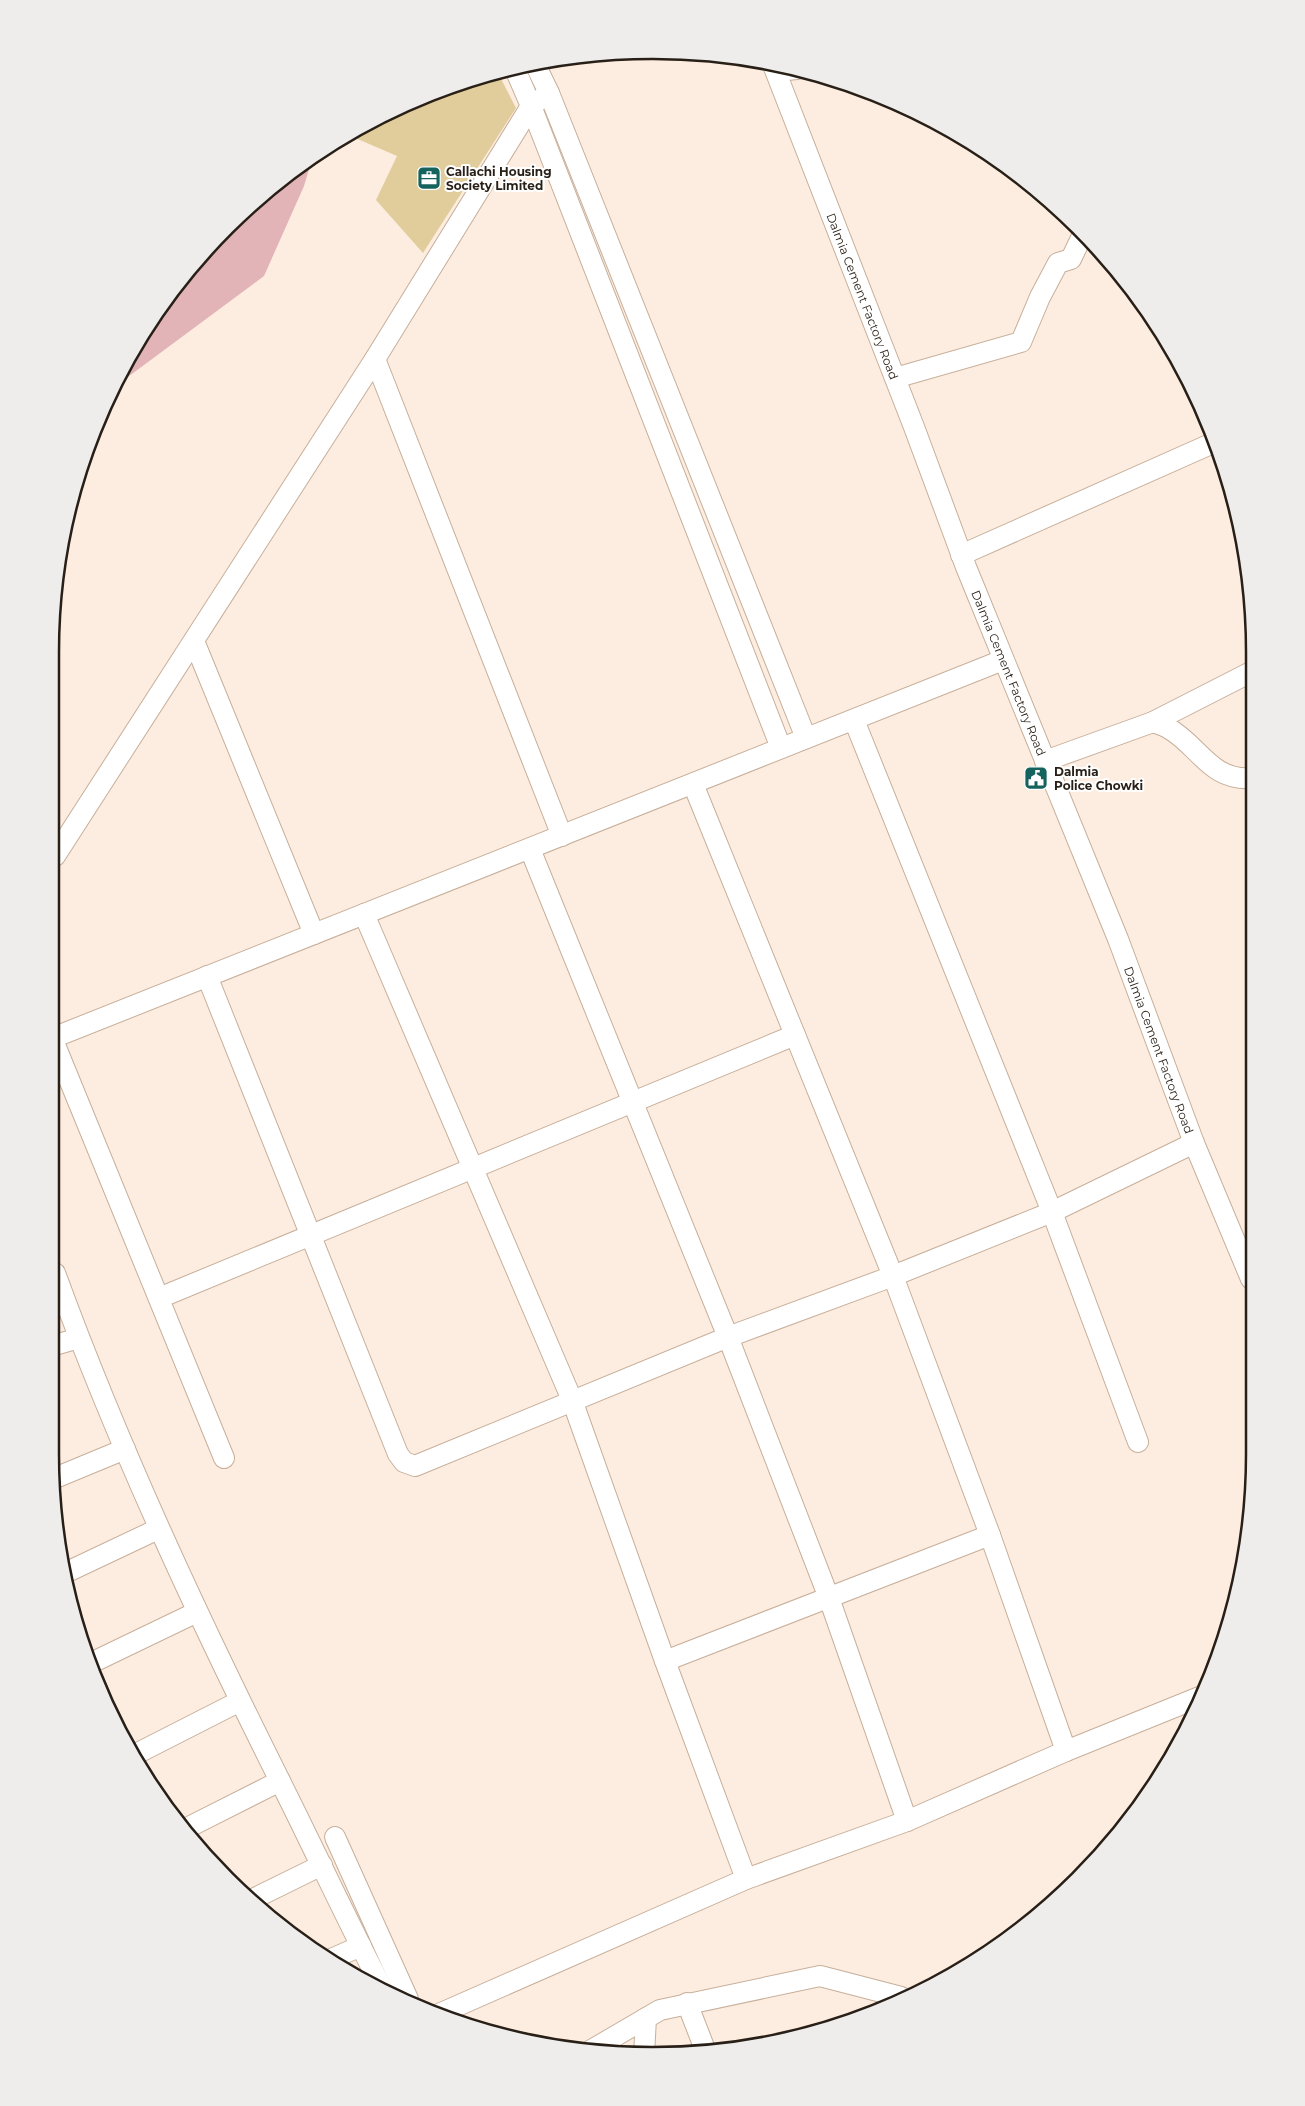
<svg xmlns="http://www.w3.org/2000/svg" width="1305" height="2106" font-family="Montserrat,sans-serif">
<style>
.green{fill:#e2b3b7}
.building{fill:#e1cc9b}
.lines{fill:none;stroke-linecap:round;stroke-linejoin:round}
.minor-casing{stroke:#c7af9a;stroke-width:22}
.minor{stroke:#fff;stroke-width:20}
.labels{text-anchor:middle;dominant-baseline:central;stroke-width:4;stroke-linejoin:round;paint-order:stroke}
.poi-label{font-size:12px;font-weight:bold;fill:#281f17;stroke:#fff;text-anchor:start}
.street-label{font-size:12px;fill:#281f17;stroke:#fff}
.rim{fill:none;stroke:#281f17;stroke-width:2.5}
</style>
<rect width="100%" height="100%" fill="#fdede0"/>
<path class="green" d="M312 159 304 186 264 276 117 385 174 286 255 200Z"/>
<path class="building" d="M498 73 516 108 423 253 376 200 397 156 346 134 459 82Z"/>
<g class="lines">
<g class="minor-casing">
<g id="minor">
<path d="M535 64 549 93 806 738"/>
<path id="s1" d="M773 65 914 427 966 567 1118 939 1194 1143 1251 1279"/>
<path d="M515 69 531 106 781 748"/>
<path d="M776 71 797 69"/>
<path d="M375 359 562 836"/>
<path d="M895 378 1021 342 1040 297 1058 263 1071 259 1083 234"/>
<path d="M961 555 1213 443"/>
<path d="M194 641 314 934"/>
<path d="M854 720 1052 1212 1138 1442"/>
<path d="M1153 722C1158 724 1163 725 1168 728 1199 745 1210 782 1253 778"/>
<path d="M1045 761 1153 722 1253 671"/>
<path d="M693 784 893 1276 990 1535 1066 1751"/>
<path d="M530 849 728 1337 829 1598 907 1821"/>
<path d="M55 856 375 359 531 106 549 93"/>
<path d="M364 914 572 1400 665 1661 746 1879"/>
<path d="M207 976 398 1454 404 1462 415 1466 728 1337 893 1276 1052 1212 1194 1143"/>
<path d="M55 1037 1003 660"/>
<path d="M55 1045 224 1458"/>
<path d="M55 1273C119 1448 197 1615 280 1781 314 1849 346 1918 381 1986"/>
<path d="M159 1298 795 1035"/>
<path d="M55 1345 79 1338"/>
<path d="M55 1478 125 1449"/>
<path d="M65 1573 158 1529"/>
<path d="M665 1661 990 1535"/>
<path d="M89 1664 197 1612"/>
<path d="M134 1755 240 1701"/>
<path d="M183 1830 280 1781"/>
<path d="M335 1837 408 1999"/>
<path d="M251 1900 322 1865"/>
<path d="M329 1960 361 1946"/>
<path d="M687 2003 706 2052"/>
<path d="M439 2014 746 1879 907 1821 1066 1751 1202 1696"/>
<path d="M588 2052 660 2010 820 1976 901 1997"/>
<path d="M644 2055 646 2018"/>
</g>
</g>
<use href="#minor" class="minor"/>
</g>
<defs>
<g id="office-square" transform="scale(1.25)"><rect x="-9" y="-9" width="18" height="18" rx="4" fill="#15635d" stroke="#fff"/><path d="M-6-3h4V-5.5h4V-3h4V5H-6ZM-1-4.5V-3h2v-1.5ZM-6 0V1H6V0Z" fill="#fff"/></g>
<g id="civic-square" transform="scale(1.25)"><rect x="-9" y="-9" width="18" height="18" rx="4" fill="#15635d" stroke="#fff"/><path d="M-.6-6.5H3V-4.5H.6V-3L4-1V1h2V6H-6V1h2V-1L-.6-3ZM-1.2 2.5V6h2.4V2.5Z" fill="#fff"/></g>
</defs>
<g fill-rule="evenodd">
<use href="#office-square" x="429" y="178"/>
<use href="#civic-square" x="1036" y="778"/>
</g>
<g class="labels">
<g class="poi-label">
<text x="446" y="171">Callachi Housing<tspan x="446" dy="14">Society Limited</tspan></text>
<text x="1054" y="771">Dalmia<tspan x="1054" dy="14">Police Chowki</tspan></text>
</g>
<g class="street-label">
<text stroke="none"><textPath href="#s1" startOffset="248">Dalmia Cement Factory Road</textPath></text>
<text stroke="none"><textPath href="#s1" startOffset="652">Dalmia Cement Factory Road</textPath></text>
<text stroke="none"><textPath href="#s1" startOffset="1058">Dalmia Cement Factory Road</textPath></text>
</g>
</g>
<path d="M0 0H1305V2106H0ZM652 59H653A593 593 0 0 1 1246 652V1454A593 593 0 0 1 653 2047H652A593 593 0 0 1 59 1454V652A593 593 0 0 1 652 59Z" fill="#eeedec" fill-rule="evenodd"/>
<path class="rim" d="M652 59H653A593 593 0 0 1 1246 652V1454A593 593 0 0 1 653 2047H652A593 593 0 0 1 59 1454V652A593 593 0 0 1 652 59Z"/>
</svg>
